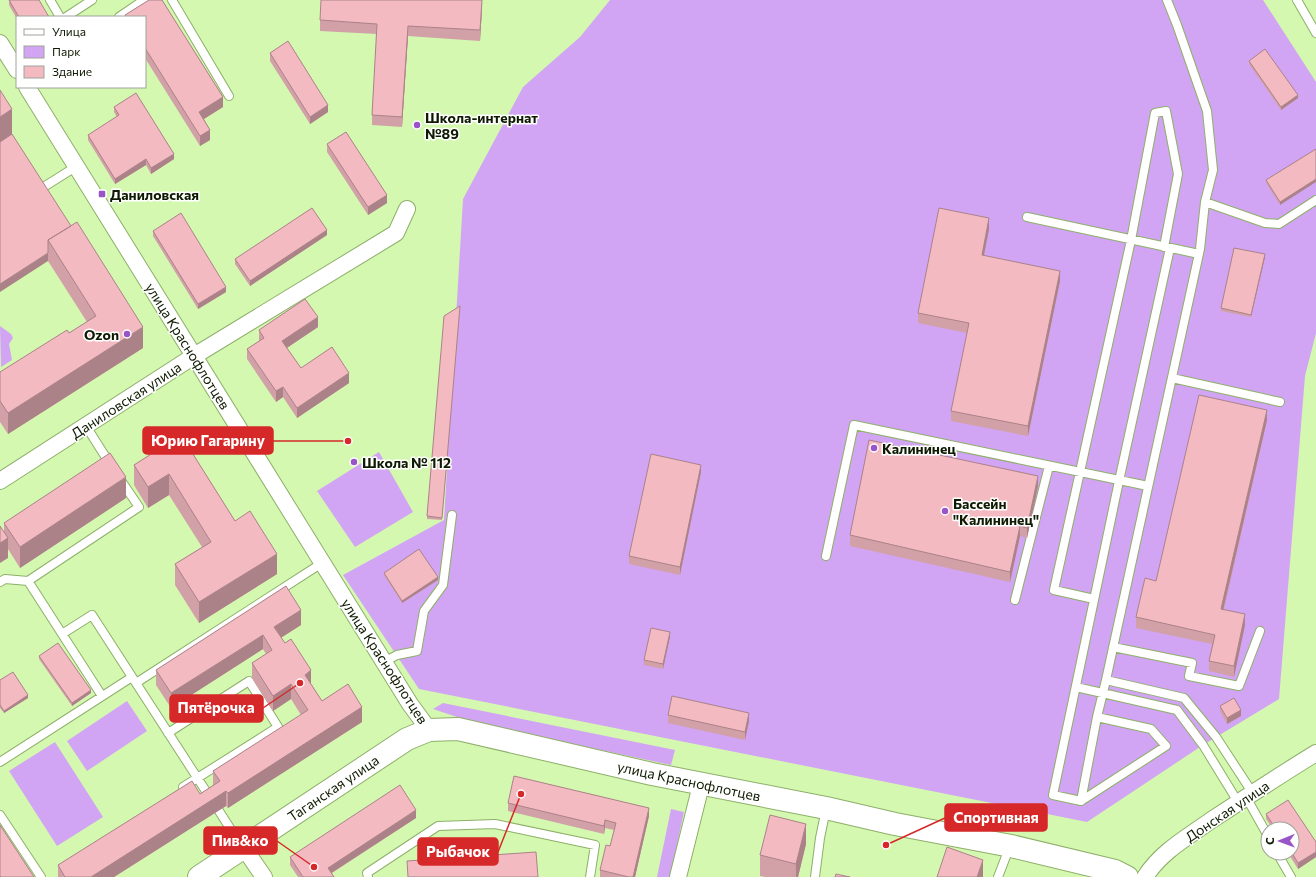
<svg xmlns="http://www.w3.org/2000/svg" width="1316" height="877" font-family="Commissioner,sans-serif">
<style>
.green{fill:#d1a5f3}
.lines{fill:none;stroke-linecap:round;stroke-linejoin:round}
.service-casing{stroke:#8eaf6a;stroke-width:10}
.minor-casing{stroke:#8eaf6a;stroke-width:18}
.secondary-casing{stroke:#8eaf6a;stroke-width:24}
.service{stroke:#fff;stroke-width:8}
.minor{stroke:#fff;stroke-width:16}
.secondary{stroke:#fff;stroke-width:22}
.wall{fill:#d2a0a7}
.shaded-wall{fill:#ab8288}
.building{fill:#f4bac2;stroke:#ab8288}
.poi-dot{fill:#9954c8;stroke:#fff;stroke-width:1.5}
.labels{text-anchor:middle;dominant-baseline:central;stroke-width:3;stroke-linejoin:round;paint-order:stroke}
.poi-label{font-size:14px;font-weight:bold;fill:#0e1a01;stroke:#fff;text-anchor:start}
.street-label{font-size:14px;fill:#0e1a01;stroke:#fff}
.leader{fill:none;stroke:#d62828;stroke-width:1.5}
.callout-dot{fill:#d62828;stroke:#fff;stroke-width:1.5}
.callout{fill:#d62828;stroke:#d62828;stroke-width:1.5}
.callout-label{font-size:15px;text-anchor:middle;font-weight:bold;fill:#fff}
</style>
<rect width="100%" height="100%" fill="#d4f8b0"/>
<path class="green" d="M610 0H1263L1316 82V333L1305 376 1279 699 1203 745 1087 822 419 689 343 575 444 520 463 199 523 87 580 37Z
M0 326 11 334 13 338 9 344 12 360 1 367Z
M379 452 413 512 355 547 317 491Z
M127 701 147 731 87 771 67 741Z
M443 703 675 750 671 765 478 724 433 709Z
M55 742 103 817 57 846 9 771Z
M671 809 684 812 670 877H657Z"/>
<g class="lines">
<g class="service-casing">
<path id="service" d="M50 0 60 17
M172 0 229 96
M1167 0 1177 25 1207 111 1213 170 1205 202 1200 249 1106 680 1184 698 1216 737 1252 792
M1297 0 1316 33
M66 17 92 0
M119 17 144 0
M42 188 77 166
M1205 202 1265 223 1279 224 1316 200
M1027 217 1199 254
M1172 378 1280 402
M86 426 110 464
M826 556 854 425 1148 486
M28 581 102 696
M0 582 5 579 28 581 139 507 120 479
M1094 599 1054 590 1131 240 1155 113 1166 111 1178 174 1164 247
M1015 600 1049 466
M62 634 92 615 211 799
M1113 647 1192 663 1189 676 1239 686 1260 631
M384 662 397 655 417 651 424 611 443 585 452 515
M1106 680 1097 717 1151 729 1166 746 1081 801 1053 795 1119 481 1170 248
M136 683 322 563
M1076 687 1177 710 1203 745 1238 802
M168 733 249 681 278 727 183 787
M0 762 132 677
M1246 797 1268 836
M1081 801 1097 717
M219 811 242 847
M0 815 41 877
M1277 853 1291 877
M368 877 367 873 438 826 495 824 595 845 590 877
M815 877 820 838 826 809
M998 877 1010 846"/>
</g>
<g class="minor-casing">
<path id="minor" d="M0 43 17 70
M27 87 410 704 429 730
M0 481 194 356 396 233 407 209
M244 848 264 877
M678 877 701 785
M1145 877C1161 852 1186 838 1210 821 1245 798 1280 775 1316 753"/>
</g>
<g class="secondary-casing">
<path id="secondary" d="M199 877 407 739 429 730 458 729 652 774 826 808 895 824 1011 846 1115 871 1127 877"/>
</g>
<use href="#service" class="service"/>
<use href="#minor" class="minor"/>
<use href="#secondary" class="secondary"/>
</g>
<path class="wall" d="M9 0 49 17H17V19L9 5Z
M149 0H162L223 97V107L204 119 210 130V140L200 146 145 58V17H125V15Z
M482 8 480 41 408 36 402 127 372 125V115L377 34 320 31V20Z
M270 53 328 112 310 124 270 61Z
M1249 61 1298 98 1281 110 1249 64Z
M114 107 174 159 151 174 146 165 115 184 88 140V135L117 117 114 112Z
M12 134 143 348 8 434 0 422V372L69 333 87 322 48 261Z
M327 144 387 203 368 215 327 152Z
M1316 149 1280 205 1266 183V180Z
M989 229 984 256 1060 281 1028 436 951 421V411L967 333 918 323V313Z
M153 231 226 292 198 309 153 236Z
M327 235 250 286 235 264V259Z
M1265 257 1251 317 1221 311V308Z
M460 309 442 520 427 519V516Z
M318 327 287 348 301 368 349 383 297 418 283 397 276 402 247 359V349L259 341V330Z
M1267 420 1224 609 1245 625 1234 677 1209 671V661L1212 644 1136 628V617L1156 581Z
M181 435 235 521 277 574 199 623 175 585V564L202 547 169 495 148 508 134 485V465Z
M701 472 680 575 629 564V556Z
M1038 486 1027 538 1020 536 1010 582 850 546V535Z
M126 498 20 568 8 549V558L4 532V523Z
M384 573 438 580 402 603 384 575Z
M286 586 301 625 281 638 322 701 362 722 228 808 226 806 114 877H58V865L200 794 213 785V771L301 715 291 699 273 711 252 678V663L266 654 263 649 171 708 156 685V670Z
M670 637 663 669 644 665V660Z
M39 656 91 693 72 706 39 659Z
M0 680 28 698 4 713 0 708Z
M1220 706 1241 716 1227 724 1220 711Z
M668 715 749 721 745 740 668 723Z
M508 803 649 816 635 877H600V870L610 846 614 830 605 828 604 834 508 811Z
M1266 814 1316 842V857L1298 869 1288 853H1292V829H1273L1266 819Z
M416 818 332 873 334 877H298L290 865V857Z
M806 844 798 877H765L760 876V855Z"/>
<path class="shaded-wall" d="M482 0V8L480 41V30Z
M408 26V36L402 127V117Z
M1298 95V98L1281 110V107Z
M223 97V107L199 122V112Z
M328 105V112L310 124V117Z
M12 109V142L0 150V117Z
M210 130V140L200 146V136Z
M174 154V159L151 174V168Z
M146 159V165L115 184V179Z
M1316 179V182L1280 205V202Z
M387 195V203L368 215V207Z
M989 218V229L982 265V255Z
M327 230V235L250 286V281Z
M48 253V261L0 292V284Z
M1265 254V257L1251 317V315Z
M1060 271V281L1028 436V426Z
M226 287V292L198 309V304Z
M318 317V327L282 351V341Z
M143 327V348L8 434V413Z
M349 373V383L297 418V408Z
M283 387V397L276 402V391Z
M1267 410V420L1221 619V609Z
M701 465V472L680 575V567Z
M169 474V495L148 508V487Z
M1038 476V486L1027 538V528Z
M126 477V498L20 568V547Z
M1020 526V536L1010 582V572Z
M8 538V558L0 563V543Z
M277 554V574L199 623V602Z
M438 577V580L402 603V601Z
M301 610V625L274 642V627Z
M1245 614V625L1234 677V666Z
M670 632V637L663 669V664Z
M263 635V649L171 708V693Z
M311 670V685L305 675Z
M291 684V699L273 711V696Z
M91 690V693L72 706V703Z
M28 695V698L4 713V711Z
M362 707V722L228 808V793Z
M1241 710V716L1227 724V718Z
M749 713V721L745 740V732Z
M226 791V806L114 877H91Z
M649 808V816L635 877H633Z
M416 810V818L328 875V868Z
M605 820V828L604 834V826Z
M806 824V844L798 877H796V864Z
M1316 852V857L1298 869V863Z
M983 860V877H977Z"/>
<path class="building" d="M9 0H39L49 17H19Z
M149 0H162L223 97 199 112 210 130 200 136 145 48V17H126L125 15Z
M321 0H482L480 30 408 26 402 117 372 115 377 24 320 20Z
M288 41 328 105 310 117 270 53Z
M1265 49 1298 95 1281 107 1249 61Z
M0 90 12 109 0 117Z
M136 93 174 154 151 168 146 159 115 179 88 135 119 115 114 107Z
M346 132 387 195 368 207 327 144Z
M12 134 71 226 48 240V253L0 284V142Z
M1316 149V179L1280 202 1266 180Z
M312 208 327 230 250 281 235 259Z
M939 208 989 218 982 255 1060 271 1028 426 951 411 969 323 918 313Z
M181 213 226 287 198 304 153 231Z
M77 222 143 327 8 413 0 401V372L67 330 69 333 96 316 48 240Z
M1234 248 1265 254 1251 315 1221 308Z
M305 299 318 317 282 341 301 368 332 347 349 373 297 408 283 387 276 391 247 349 264 338 259 330Z
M460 306 442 518 427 516 444 316Z
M1199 395 1267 410 1221 609 1245 614 1234 666 1209 661 1215 635 1136 617 1145 578 1156 581Z
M181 435 235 521 250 511 277 554 199 602 175 564 211 542 169 474 148 487 134 465Z
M869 440 1038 476 1027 528 1020 526 1010 572 850 535Z
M110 453 126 477 20 547 4 523Z
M651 454 701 465 680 567 629 556Z
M0 526 8 538 0 543Z
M419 549 438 577 402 601 384 573Z
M286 586 301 610 274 627 285 643 291 639 311 670 305 675 322 701 348 684 362 707 228 793 226 791 91 877H65L58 865 192 781 200 794 220 781 213 771 308 710 291 684 273 696 252 663 272 650 263 635 171 693 156 670Z
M651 628 670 632 663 664 644 660Z
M58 643 91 690 72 703 39 656Z
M13 672 28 695 4 711 0 705V680Z
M672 696 749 713 745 732 668 715Z
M1234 698 1241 710 1227 718 1220 706Z
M514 776 649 808 633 877H629L600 870 606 845 610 846 616 823 605 820 604 826 508 803Z
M400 785 416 810 328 868 334 877H303L290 857Z
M1288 800 1316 842V852L1298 863 1292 853V829H1276L1266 814Z
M770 815 806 824 796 864 760 855Z
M0 825 34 877H1L0 876Z
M947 847 983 860 977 877H937Z
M536 852 538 877H408L407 861Z
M836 874 850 877H835Z"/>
<g class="poi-dot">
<circle cx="417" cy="125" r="4"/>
<rect x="98" y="190" width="8" height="8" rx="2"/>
<circle cx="127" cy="334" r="4"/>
<circle cx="874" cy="448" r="4"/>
<circle cx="354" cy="462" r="4"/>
<circle cx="945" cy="511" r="4"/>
</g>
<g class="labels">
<g class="poi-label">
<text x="425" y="117">Школа-интернат<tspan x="425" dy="16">№89</tspan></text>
<text x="110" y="194">Даниловская</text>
<text x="119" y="334" text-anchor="end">Ozon</text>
<text x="882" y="448">Калининец</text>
<text x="362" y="462">Школа № 112</text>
<text x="953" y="503">Бассейн<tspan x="953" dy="16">"Калининец"</tspan></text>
</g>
<g class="street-label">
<text transform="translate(188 346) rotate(58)">улица Краснофлотцев</text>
<text transform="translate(126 400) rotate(-33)">Даниловская улица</text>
<text transform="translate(385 661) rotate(57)">улица Краснофлотцев</text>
<text transform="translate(689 781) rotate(12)">улица Краснофлотцев</text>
<text transform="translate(333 788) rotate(-34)">Таганская улица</text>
<text transform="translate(1227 811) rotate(-34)">Донская улица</text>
</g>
</g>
<path class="leader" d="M348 441L273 441M300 683L263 708M886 845L945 818M314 867L277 841M521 794L498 852"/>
<g class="callout-dot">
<circle cx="348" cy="441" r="4"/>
<circle cx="300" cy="683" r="4"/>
<circle cx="886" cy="845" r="4"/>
<circle cx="314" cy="867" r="4"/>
<circle cx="521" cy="794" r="4"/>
</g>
<g class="callout">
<rect x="143" y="427" width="130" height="27" rx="4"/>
<rect x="170" y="695" width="93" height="27" rx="4"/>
<rect x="945" y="804" width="102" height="27" rx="4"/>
<rect x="204" y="827" width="73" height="27" rx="4"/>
<rect x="418" y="838" width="80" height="27" rx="4"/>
</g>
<g class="callout-label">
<text x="208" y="446">Юрию Гагарину</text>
<text x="216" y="713">Пятёрочка</text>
<text x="996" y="823">Спортивная</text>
<text x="240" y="846">Пив&amp;ко</text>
<text x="458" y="857">Рыбачок</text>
</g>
<rect x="16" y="16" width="130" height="72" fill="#ffffff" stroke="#9fa399"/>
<rect x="24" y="29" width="20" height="6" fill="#ffffff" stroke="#9fa399"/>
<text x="52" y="36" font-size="12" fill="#0e1a01">Улица</text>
<rect x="24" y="46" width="20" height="12" fill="#d1a5f3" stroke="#9fa399"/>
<text x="52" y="56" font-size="12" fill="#0e1a01">Парк</text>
<rect x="24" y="66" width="20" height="12" fill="#f4bac2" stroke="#9fa399"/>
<text x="52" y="76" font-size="12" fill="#0e1a01">Здание</text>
<g transform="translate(1280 841) rotate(269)"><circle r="19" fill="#ffffff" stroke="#9fa399"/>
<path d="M0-3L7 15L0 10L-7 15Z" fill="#9954c8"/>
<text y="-6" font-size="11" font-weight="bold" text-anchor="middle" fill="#0e1a01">С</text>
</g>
</svg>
